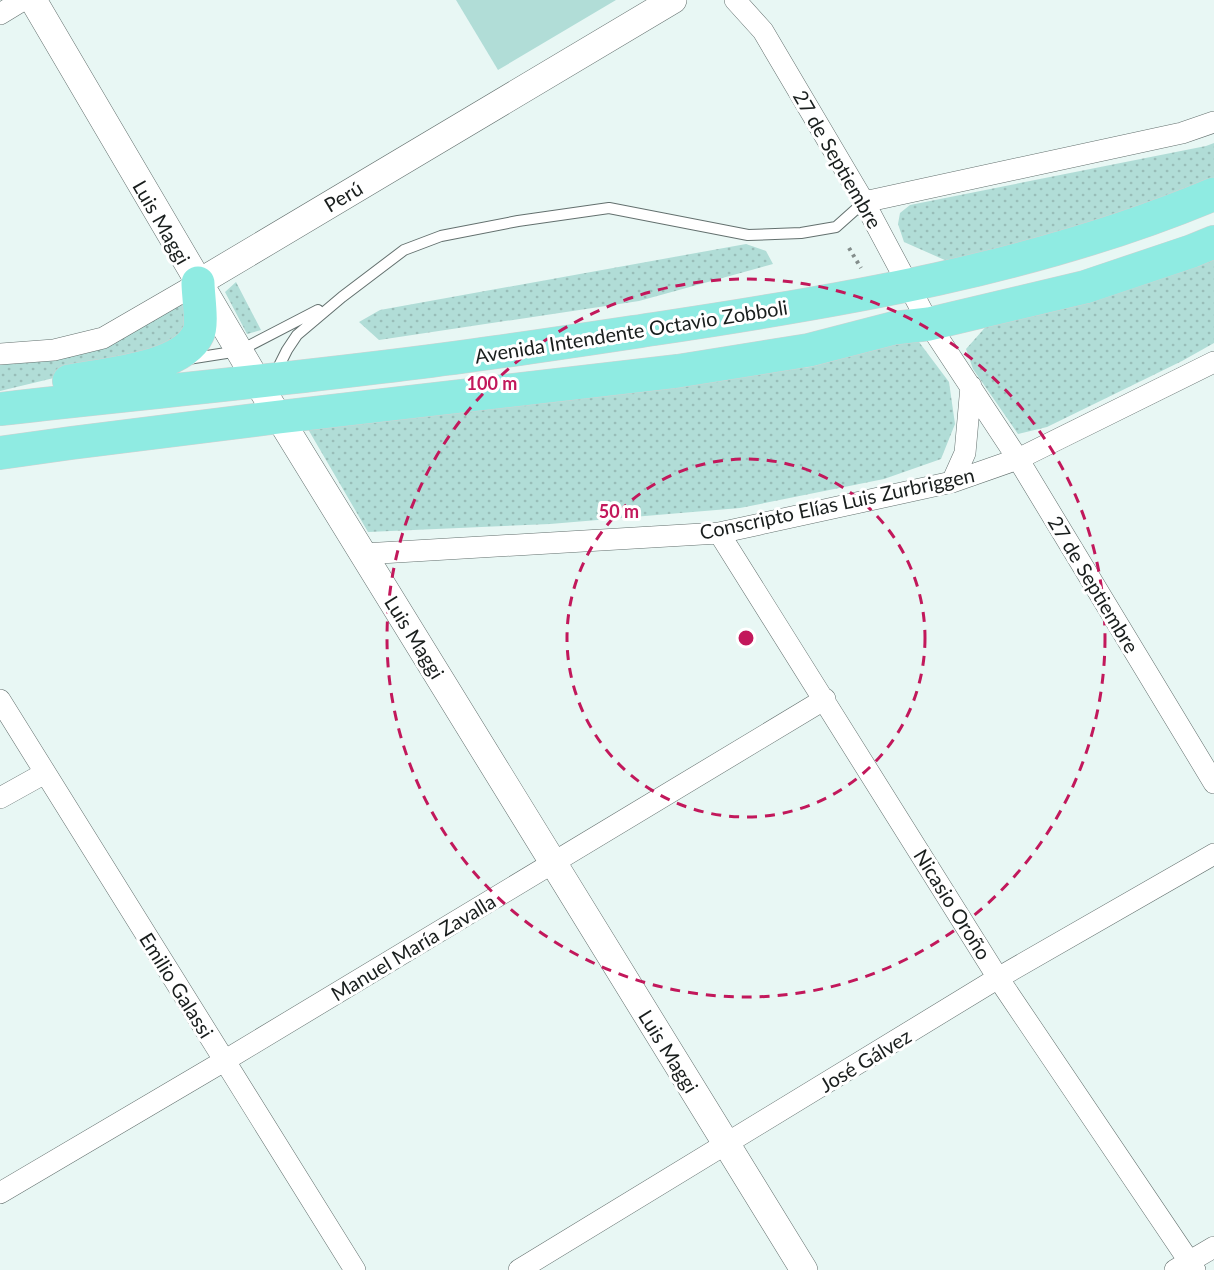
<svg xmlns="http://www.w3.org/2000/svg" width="1214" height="1270" font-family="Lato,sans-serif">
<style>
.grass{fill:url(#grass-dots)}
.pitch{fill:#b1ddd7}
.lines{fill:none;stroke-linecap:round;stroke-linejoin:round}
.service-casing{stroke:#63706e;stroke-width:12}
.minor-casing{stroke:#63706e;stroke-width:22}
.tertiary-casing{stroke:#63706e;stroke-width:28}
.primary-casing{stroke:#d1d2d2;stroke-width:34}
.path{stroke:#838d8b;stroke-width:4;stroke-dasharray:3 4.5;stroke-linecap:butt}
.service{stroke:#fff;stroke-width:10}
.minor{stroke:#fff;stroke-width:21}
.tertiary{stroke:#fff;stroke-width:27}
.primary{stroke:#8febe2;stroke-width:33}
.ring{fill:none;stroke:#c2185b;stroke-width:3;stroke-dasharray:10 8}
.labels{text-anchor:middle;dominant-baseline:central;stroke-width:6;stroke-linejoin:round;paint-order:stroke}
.street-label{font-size:20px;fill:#191e1d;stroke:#fff}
.centre{fill:#c2185b;stroke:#fff;stroke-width:3}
.ring-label{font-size:18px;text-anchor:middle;font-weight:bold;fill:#c2185b;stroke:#fff;stroke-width:6;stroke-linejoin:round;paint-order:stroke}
</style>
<defs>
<pattern id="grass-dots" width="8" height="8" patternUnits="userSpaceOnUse" patternTransform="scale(1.5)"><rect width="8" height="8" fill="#b1ddd7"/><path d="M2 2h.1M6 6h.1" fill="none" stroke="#98bdb8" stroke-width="1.8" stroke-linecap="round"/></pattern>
</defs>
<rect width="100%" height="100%" fill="#e8f7f4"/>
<path class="grass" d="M1214 143V193L947 261 904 242 898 224 900 213 910 205 1206 146Z
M746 244 766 251 773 264 639 301 379 340 359 322 380 310Z
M1214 257V343L1182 361 1047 427 1018 434 973 369 966 349 990 322Z
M236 282 261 330 247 334 225 292Z
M192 298 195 326 145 356 0 391V361Z
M916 338 949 382 955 424 941 459 884 479 740 508 550 524 368 532 305 424 810 367Z"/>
<path class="pitch" d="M456 0H616L498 70Z"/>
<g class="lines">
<g class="service-casing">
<path id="service" d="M188 359 239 351 318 310
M275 374 287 350 297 335 342 297 404 250 441 236 518 221 609 208 748 235 801 233 836 227 864 202"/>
</g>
<g class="minor-casing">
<path id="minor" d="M735 0 763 31 864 202 929 324 1018 459 1214 783
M0 14 23 0
M864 202 1182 133 1214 122
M0 354 54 350 103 338 198 283
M952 482 965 453 971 386
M719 533 998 978 1195 1270
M363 554 719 533 952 482 1018 459 1214 362
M0 700 355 1270
M0 798 45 773
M0 1193 224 1061 825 699
M519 1270 998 978 1214 854
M1175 1270 1214 1247"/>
</g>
<g class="tertiary-casing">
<path id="tertiary" d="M33 0 267 398 804 1270
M198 283 673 0"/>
</g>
<g class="primary-casing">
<path id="primary" d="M69 381C104 374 182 369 198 334 203 325 198 294 198 283
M0 409C158 391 318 377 475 355 535 347 594 338 654 329 842 301 1038 268 1214 194
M0 453 71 443 279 417 678 371 809 350 894 328 929 324 1085 287 1192 251 1214 242"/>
</g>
<path class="path" d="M849 248 861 268"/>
<use href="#service" class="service"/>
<use href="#minor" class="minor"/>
<use href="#tertiary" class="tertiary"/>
<use href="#primary" class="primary"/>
</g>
<g class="ring">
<circle cx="746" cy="638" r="179"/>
<circle cx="746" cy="638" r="359"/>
</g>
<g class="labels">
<g class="street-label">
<text transform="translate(838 159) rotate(60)">27 de Septiembre</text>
<text transform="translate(343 196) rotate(-31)">Perú</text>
<text transform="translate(162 222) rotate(60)">Luis Maggi</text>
<text transform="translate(631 331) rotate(-9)">Avenida Intendente Octavio Zobboli</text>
<text transform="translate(837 503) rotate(-12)">Conscripto Elías Luis Zurbriggen</text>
<text transform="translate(1094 584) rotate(59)">27 de Septiembre</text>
<text transform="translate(415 637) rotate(58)">Luis Maggi</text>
<text transform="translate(953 904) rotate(58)">Nicasio Oroño</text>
<text transform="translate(413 947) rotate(-31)">Manuel María Zavalla</text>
<text transform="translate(177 985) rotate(58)">Emilio Galassi</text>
<text transform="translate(669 1051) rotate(58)">Luis Maggi</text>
<text transform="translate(865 1060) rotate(-31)">José Gálvez</text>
</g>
</g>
<circle cx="746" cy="638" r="9" class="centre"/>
<g class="ring-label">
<text x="492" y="390">100 m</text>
<text x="619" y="518">50 m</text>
</g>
</svg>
